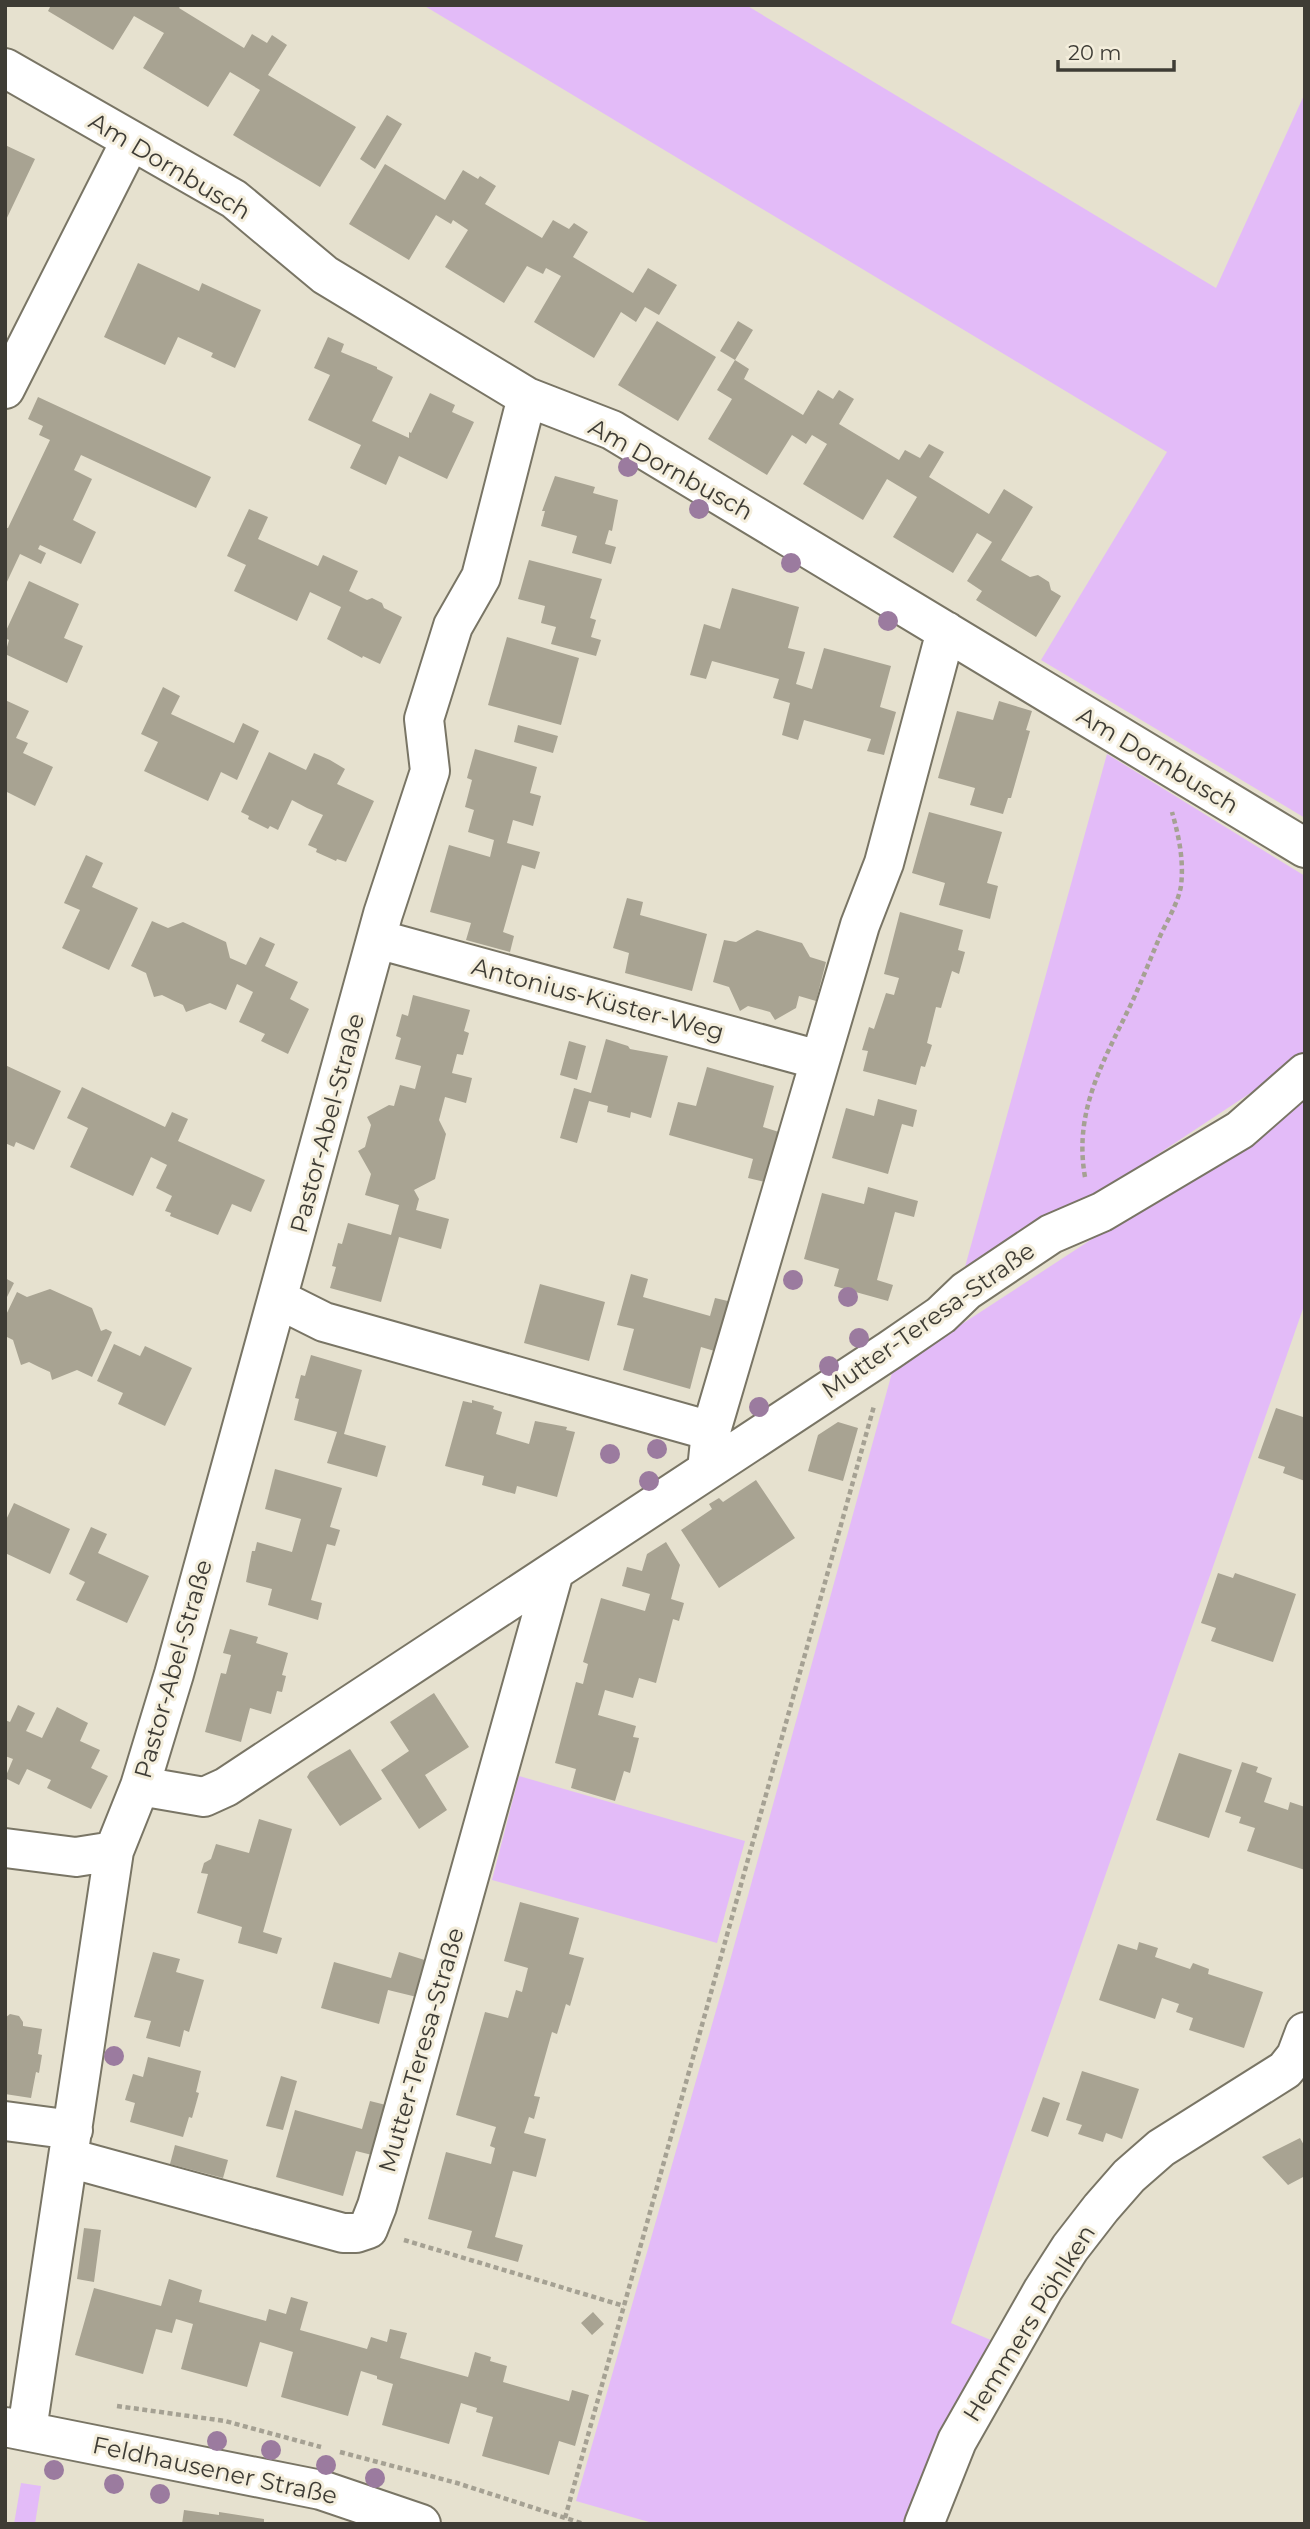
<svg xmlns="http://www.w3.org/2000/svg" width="1310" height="2529" font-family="Montserrat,sans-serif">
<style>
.green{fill:#e3bbf8}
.building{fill:#a8a392}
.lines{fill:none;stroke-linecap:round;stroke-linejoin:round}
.minor-casing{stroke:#797565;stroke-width:42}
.path{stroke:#a5a193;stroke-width:4.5;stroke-dasharray:5 3.5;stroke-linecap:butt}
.minor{stroke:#fff;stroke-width:38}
.tree{fill:#9b7b9f}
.labels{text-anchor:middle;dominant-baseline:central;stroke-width:6;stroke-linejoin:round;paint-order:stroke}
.street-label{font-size:24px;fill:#3e3c35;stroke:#f4eedc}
</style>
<rect width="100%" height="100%" fill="#e6e1cf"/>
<path class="green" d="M423 5H746L1216 288 1305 93V818L1041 660 1167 452Z
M1107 754 1305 876V1057L960 1285Z
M1305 1100V1303L1007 2157 951 2323 993 2341 938 2435 902 2524H656L576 2501 723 1986 893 1369Z
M519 1776 745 1841 717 1943 492 1880Z
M21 2483 41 2486 35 2524H14Z"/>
<path class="building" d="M51 5H181L179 8 244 48 252 34 267 43 272 35 287 45 268 75 356 127 320 187 233 135 260 90 230 72 208 107 143 68 164 33 134 16 113 50 48 11Z
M387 115 402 124 375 169 360 159Z
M5 145 35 159 5 222Z
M385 164 445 200 463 170 478 179 480 176 496 186 485 204 542 238 553 220 569 229 574 223 588 232 573 257 633 293 648 268 677 285 659 315 645 307 636 322 621 312 594 358 534 322 561 276 546 268 543 274 527 266 504 303 445 267 468 230 453 220 451 224 436 215 409 260 349 224Z
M138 263 199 291 202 283 261 310 235 368 211 357 213 353 178 337 165 365 104 337Z
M657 321 716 357 678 421 618 385Z
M738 321 753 330 735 360 720 351Z
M328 337 344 344 341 352 377 367V369L393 377 372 421 409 438V432L411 433 430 393 455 405 452 412 474 422 447 479 399 456 386 485 350 468 361 445 308 420 330 375 314 368Z
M735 360 749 369 744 379 803 415 818 390 833 399 839 390 854 399 839 424 899 460 905 450 920 458 929 444 944 452 929 477 989 514 1004 489 1033 507 1001 560 1030 577 1038 575 1049 582 1051 590 1061 596 1036 637 976 600 982 591 967 581 992 542 977 533 953 573 893 537 917 497 887 479 863 520 803 484 827 444 812 435 806 444 792 435 767 475 708 439 732 399 717 390Z
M38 397 211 477 196 508 81 455 74 470 92 479 73 520 96 532 81 564 40 545 38 549 46 553 41 564 20 554 5 586V528H8L50 440 39 435 43 426 28 419Z
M555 476 595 487 593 493 618 500 612 531 609 530 605 544 616 547 611 564 572 553 577 536 541 526 545 511H542Z
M249 509 268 517 258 539 318 566 323 555 358 571 349 591 367 600 372 598 382 603 384 608 402 617 380 664 363 656 362 658 327 639 341 607 310 592 297 621 234 591 246 565 227 556Z
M529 560 602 579 590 618 596 620 591 637 601 640 596 656 551 644 556 627 541 623 545 606 518 599Z
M29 581 79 604 64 638 83 646 67 683 5 654 9 640 5 638V633Z
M732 588 799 607 788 648 805 652 796 684 812 689 824 648 891 666 880 707 896 712 884 755 867 751 871 739 804 720 798 740 782 735 790 703 773 698 779 679 712 661 706 679 690 675 704 624 720 629Z
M507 637 579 658 561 725 488 705Z
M163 687 180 696 171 714 234 743 243 723 259 731 237 780 221 772 208 801 144 771 158 742 141 734Z
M5 700 29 711 16 738 28 743 23 753 53 767 35 806 5 791Z
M999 701 1032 711 1026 730 1030 731 1011 798H1008L1003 814 970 805 975 788 938 778 957 711 993 720Z
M518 725 558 736 553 753 514 742Z
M475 749 537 767 530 793 541 796 533 826 513 820 507 843 540 852 535 869 522 865 503 932 514 936 510 952 466 940 471 923 430 912 449 845 490 857 494 840 468 832 474 810 465 807 472 780 467 778Z
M269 752 306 770 314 753 330 760 345 769 337 784 374 801 346 862 337 859 336 861 316 852 317 849 308 845 323 815 307 808 292 800 278 830 270 826 268 829 248 819 249 816 241 812Z
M929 812 1002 832 987 883 998 886 990 919 939 905 945 883 912 873Z
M86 855 103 863 92 887 138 908 109 970 62 948 80 910 64 903Z
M627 898 643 902 640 915 707 934 692 991 625 973 629 953 613 948Z
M900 912 963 930 958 950 965 952 959 974 952 971 941 1008 936 1007 927 1043 932 1045 925 1067 921 1066 916 1085 863 1071 868 1051 862 1050 869 1027 874 1029 886 993 894 995 899 978 884 974Z
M152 921 168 928 183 922 226 942 230 958 246 965 260 937 275 944 265 966 298 982 290 999 309 1009 288 1054 261 1041 265 1034 239 1022 253 992 237 984 226 1010 210 1003 186 1012 183 1005 172 1000 162 995 154 997 146 973 131 966Z
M757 930 802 943 810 957 826 962 816 1001 799 996 796 1008 775 1020 770 1012 748 1006 740 1011 729 987 713 982 724 940 736 942Z
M413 995 470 1010 464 1031 469 1033 463 1055 457 1054 452 1073 472 1078 466 1103 445 1097 439 1120 446 1134 435 1179 414 1190 419 1199 416 1210 449 1219 441 1249 399 1237 381 1302 330 1288 336 1267 332 1266 338 1243 342 1244 348 1223 391 1235 399 1205 365 1195 371 1174 358 1151 365 1147 371 1125 367 1117 389 1105 394 1106 400 1085 415 1089 421 1066 395 1059 401 1038 396 1036 402 1014 408 1016Z
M606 1039 628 1046 630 1049 668 1056 651 1118 631 1112 630 1118 607 1112 608 1106 589 1101 577 1143 560 1138 574 1088 591 1093Z
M569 1041 586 1046 577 1080 560 1075Z
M5 1065 61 1091 34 1150 16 1142 14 1147 5 1143Z
M707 1067 774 1086 763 1127 779 1132 765 1182 748 1178 753 1159 669 1135 678 1102 696 1106Z
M82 1087 165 1127 172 1112 188 1119 178 1141 265 1180 251 1212 232 1204 218 1235 170 1216 171 1213 165 1211 172 1196 156 1188 167 1165 151 1157 133 1196 70 1167 88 1128 67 1118Z
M878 1099 917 1110 913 1127 902 1124 888 1174 832 1158 846 1108 874 1116Z
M868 1187 918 1201 914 1217 895 1212 877 1280 893 1285 888 1301 834 1286 839 1269 804 1259 822 1193 864 1204Z
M631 1274 648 1279 643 1297 710 1316 715 1298 732 1302 718 1352 701 1347 690 1389 623 1370 634 1329 617 1325Z
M5 1278 14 1283 5 1301Z
M540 1284 605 1302 589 1361 524 1343Z
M50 1289 92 1308 101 1331 106 1329 112 1332 92 1377 77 1370 52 1380 50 1372 39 1367 29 1362 21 1365 13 1340 5 1336V1317L17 1292 27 1297Z
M114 1344 140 1356 145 1346 192 1368 165 1426 118 1404 123 1393 97 1381Z
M311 1355 362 1370 344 1434 386 1446 377 1477 327 1463 337 1432 294 1420 299 1399 295 1398 301 1375 305 1376Z
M472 1400 494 1406 493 1409 502 1412 496 1434 529 1444 535 1421 567 1427 566 1430 575 1432 557 1497 517 1486 515 1494 482 1485 484 1476 445 1466 463 1401 472 1403Z
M1276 1408 1303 1417 1305 1413V1481L1283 1473 1285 1467 1258 1458Z
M838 1422 858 1428 843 1481 808 1471 818 1435Z
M275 1469 342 1488 330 1527 340 1530 335 1546 327 1544 311 1600 322 1603 318 1620 268 1605 272 1589 246 1582 252 1551H255L257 1542 292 1552 301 1519 265 1509Z
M756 1480 795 1538 719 1588 681 1530 712 1509 709 1504 719 1498 723 1502Z
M14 1503 70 1529 50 1574 5 1553V1522Z
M91 1527 107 1534 98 1553 149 1576 127 1623 76 1600 85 1582 69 1574Z
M666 1542 680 1565 671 1599 684 1603 679 1621 673 1619 656 1683 639 1678 633 1698 605 1690 598 1715 636 1726 633 1737 639 1738 630 1773 624 1771 615 1801 571 1788 576 1769 555 1763 576 1682 583 1684 588 1664 583 1662 601 1598 645 1611 650 1594 622 1586 627 1567 642 1571 647 1554Z
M1218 1573 1233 1578 1235 1573 1296 1594 1273 1662 1211 1641 1216 1628 1201 1623Z
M230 1629 258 1637 256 1643 288 1653 282 1675 286 1676 282 1692 277 1691 271 1714 250 1708 241 1742 205 1732 221 1673 226 1674 231 1655 223 1653Z
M434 1693 469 1747 425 1775 447 1810 419 1829 381 1770 409 1751 390 1722Z
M18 1705 35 1713 26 1731 42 1738 57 1707 88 1723 80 1741 100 1750 91 1768 108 1776 91 1809 47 1788 51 1780 27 1769 19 1785 5 1778 13 1759 5 1756V1720L10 1722Z
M350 1749 382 1799 340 1826 307 1777 310 1772Z
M1179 1753 1232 1770 1209 1838 1156 1820Z
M1242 1762 1258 1767 1256 1772 1272 1778 1264 1802 1288 1810 1290 1802 1305 1807V1870L1247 1851 1255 1828 1239 1823 1241 1817 1225 1812Z
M259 1819 292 1829 263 1932 282 1938 277 1954 238 1943 242 1927 197 1913 208 1874 201 1873 204 1863 211 1859 216 1844 249 1853Z
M520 1902 579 1918 569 1954 584 1958 570 2006 566 2004 557 2034 552 2032 534 2096 540 2097 534 2119 529 2117 524 2133 546 2139 536 2177 513 2171 495 2237 523 2245 518 2262 467 2248 472 2231 428 2219 446 2152 491 2164 495 2148 490 2146 496 2127 456 2115 485 2012 508 2018 516 1990 522 1992 528 1968 504 1961Z
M1139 1942 1158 1948 1155 1957 1190 1969 1193 1963 1209 1969 1208 1974 1263 1992 1244 2048 1189 2030 1193 2018 1176 2012 1179 2004 1162 1998 1155 2019 1099 2000 1118 1944 1137 1950Z
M153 1952 180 1959 176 1972 204 1980 189 2032 184 2030 180 2047 146 2038 151 2021 134 2017Z
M399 1952 431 1962 421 1998 388 1990 379 2024 321 2008 334 1962 391 1978Z
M10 2014 19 2016 23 2022V2026L42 2029 38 2054 42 2055 39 2073 36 2072 31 2098 5 2094V2018Z
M148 2057 201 2071 196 2092 199 2093 192 2118 189 2117 183 2137 130 2122 135 2103 125 2100 133 2074 143 2077Z
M1082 2071 1139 2089 1122 2139 1106 2133 1103 2142 1078 2134 1082 2125 1066 2120Z
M281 2076 297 2081 283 2130 266 2126Z
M1043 2097 1060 2103 1048 2137 1031 2131Z
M370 2101 386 2105 372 2155 356 2151 343 2196 276 2177 295 2110 362 2129Z
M1300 2138 1305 2147V2176L1288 2185 1262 2157Z
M175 2145 228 2160 223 2178 170 2164Z
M84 2228 101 2230 94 2282 77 2279Z
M169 2279 202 2290 199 2302 266 2321 269 2309 286 2314 291 2297 308 2302 300 2330 367 2349 371 2337 387 2342 390 2329 407 2333 400 2358 468 2377 475 2352 491 2357 490 2361 507 2366 503 2382 569 2401 572 2390 589 2395 575 2446 559 2441 549 2475 482 2456 493 2417 476 2412 477 2408 461 2403 449 2444 382 2425 393 2384 377 2379V2376L361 2371 348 2416 281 2397 293 2352 260 2342 247 2387 181 2369 193 2324 176 2319 172 2333 156 2329 143 2374 75 2355 94 2288 161 2306Z
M593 2312 604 2324 592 2335 581 2323Z
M184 2510 219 2515V2512L264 2519V2524H182Z"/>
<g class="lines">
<g class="minor-casing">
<path id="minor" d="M5 68 234 199 325 275 527 397 612 430 1305 848
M5 389 130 142
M377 939 819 1060
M278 1299 324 1322 711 1431
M707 1470 711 1431 860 925 884 863 946 631
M140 1786 204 1797 226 1787 890 1350 941 1315 966 1291 1051 1234 1102 1212 1240 1130 1305 1073
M5 1848 76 1857 114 1851
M5 2121 73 2130
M69 2158 343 2233H356L368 2229 377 2206 554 1572
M5 2427 321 2490 421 2524
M27 2430 114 1851 140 1786 174 1674 383 914 430 771 424 719 453 626 481 577 527 397
M924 2524 957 2441 1043 2290 1070 2248 1101 2208 1129 2176 1161 2148 1285 2070 1296 2056 1305 2032"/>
</g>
<path class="path" d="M1085 1177C1073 1109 1105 1059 1133 1000 1142 980 1150 960 1158 941 1165 924 1178 904 1181 886 1184 860 1179 837 1172 812
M404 2240 624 2306
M117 2406 225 2421 321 2447
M340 2452 457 2483 584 2524
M565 2518 874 1406"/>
<use href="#minor" class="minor"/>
</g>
<g class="tree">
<circle cx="628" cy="467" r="10"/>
<circle cx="699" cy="509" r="10"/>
<circle cx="791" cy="563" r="10"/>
<circle cx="888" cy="621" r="10"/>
<circle cx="793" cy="1280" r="10"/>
<circle cx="848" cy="1297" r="10"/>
<circle cx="859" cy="1338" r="10"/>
<circle cx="829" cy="1366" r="10"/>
<circle cx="759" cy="1407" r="10"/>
<circle cx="657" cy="1449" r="10"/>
<circle cx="610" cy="1454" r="10"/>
<circle cx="649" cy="1481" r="10"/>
<circle cx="114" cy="2056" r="10"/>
<circle cx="217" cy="2441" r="10"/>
<circle cx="271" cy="2450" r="10"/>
<circle cx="326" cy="2465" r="10"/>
<circle cx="54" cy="2470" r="10"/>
<circle cx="375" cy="2478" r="10"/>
<circle cx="114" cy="2484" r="10"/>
<circle cx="160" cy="2494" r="10"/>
</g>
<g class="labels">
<g class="street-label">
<text transform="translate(170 166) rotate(31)">Am Dornbusch</text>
<text transform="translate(671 469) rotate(29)">Am Dornbusch</text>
<text transform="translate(1158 760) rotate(31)">Am Dornbusch</text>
<text transform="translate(598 999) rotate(15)">Antonius-Küster-Weg</text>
<text transform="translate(327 1123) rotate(-75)">Pastor-Abel-Straße</text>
<text transform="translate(928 1320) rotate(-35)">Mutter-Teresa-Straße</text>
<text transform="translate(173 1669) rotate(-74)">Pastor-Abel-Straße</text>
<text transform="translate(421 2050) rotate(-74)">Mutter-Teresa-Straße</text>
<text transform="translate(1029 2323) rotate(-58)">Hemmers Pöhlken</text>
<text transform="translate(215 2470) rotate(12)">Feldhausener Straße</text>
</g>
</g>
<rect width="1310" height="2529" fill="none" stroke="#3e3c35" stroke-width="14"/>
<path d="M1058 60v10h116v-10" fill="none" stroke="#3e3c35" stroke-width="3.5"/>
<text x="1068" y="60" font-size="21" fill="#3e3c35" stroke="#f4eedc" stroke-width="5" paint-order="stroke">20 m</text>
</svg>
